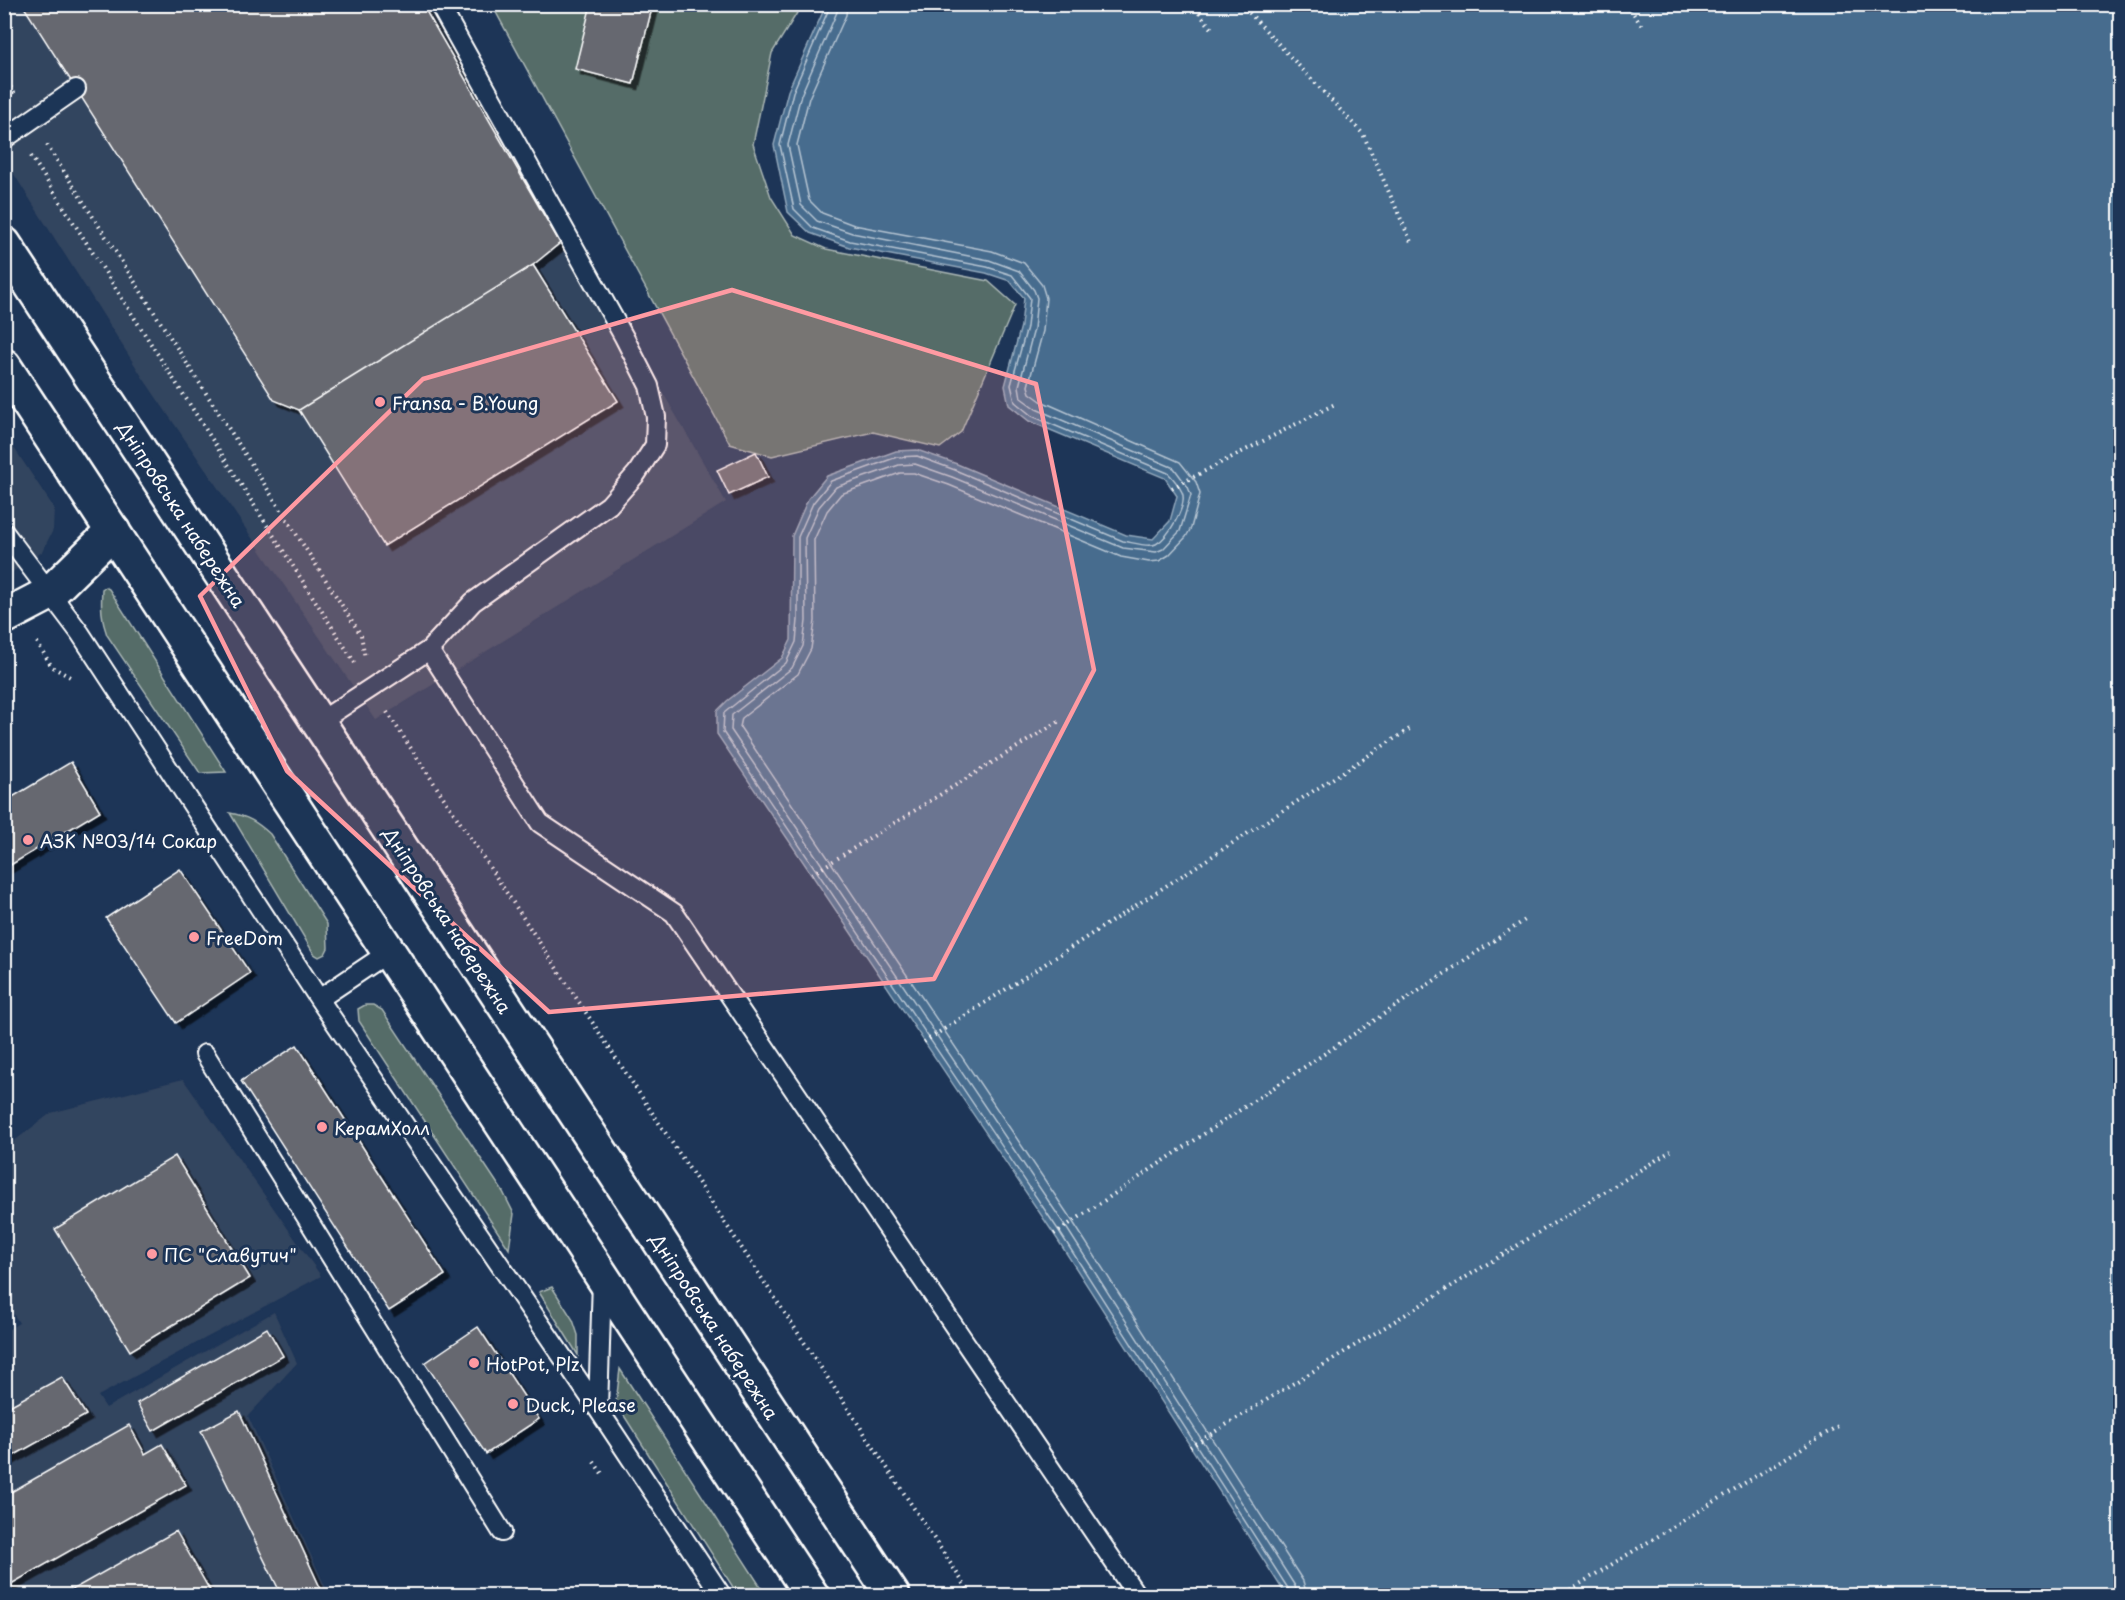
<svg xmlns="http://www.w3.org/2000/svg" width="2125" height="1600" font-family="'Playpen Sans',sans-serif">
<style>
.built{fill:#33445e}
.green{fill:#556c68;stroke:#aab6b4;stroke-width:1.5}
.water{fill:#476c8e;stroke:#91a7bb;stroke-width:1.5}
.lines{fill:none;stroke-linecap:round;stroke-linejoin:round}
.shore{stroke:#b5c4d2;stroke-width:1.5}
.building{fill:#666870;stroke:#fff;stroke-width:1.5;filter:url(#shadow)}
.service-casing{stroke:#fff;stroke-width:22}
.minor-casing{stroke:#fff;stroke-width:38}
.secondary-casing{stroke:#fff;stroke-width:38}
.path{stroke:#fff;stroke-width:4;stroke-dasharray:1.5 4.5;stroke-linecap:butt}
.service{stroke:#1d3557;stroke-width:18}
.minor{stroke:#1d3557;stroke-width:33}
.secondary{stroke:#1d3557;stroke-width:33}
.marked{fill:#ff9aa2;fill-opacity:0.2;stroke:#ff9aa2;stroke-width:4.5;stroke-linejoin:round}
.poi-dot{fill:#ff9aa2;stroke:#1d3557;stroke-width:2}
.labels{text-anchor:middle;dominant-baseline:central;stroke-width:6;stroke-linejoin:round;paint-order:stroke}
.poi-label{font-size:18px;fill:#fff;stroke:#1d3557;text-anchor:start}
.street-label{font-size:18px;fill:#fff;stroke:#1d3557}
</style>
<defs>
<filter id="shadow"><feDropShadow dx="5.5" dy="5.5" stdDeviation="0" flood-color="#0009"/></filter>
</defs>
<rect width="100%" height="100%" fill="#1d3557"/>
<filter id="ink" filterUnits="userSpaceOnUse"><feTurbulence type="fractalNoise" baseFrequency=".0167" numOctaves="2"/><feDisplacementMap in="SourceGraphic" scale="12" xChannelSelector="R" yChannelSelector="G"/><feConvolveMatrix kernelMatrix="1 2 1 2 8 2 1 2 1" color-interpolation-filters="sRGB"/></filter>
<g filter="url(#ink)">
<path class="built" d="M5 5H439L726 502 376 720 143 378 5 160Z
M4 433 54 508 53 530 42 552 5 577Z
M183 1079 321 1276 98 1396 106 1408 274 1312 297 1363 248 1416 329 1595H5L4 1332 19 1323 5 1300V1148L51 1113Z"/>
<path class="green" d="M492 5H802L772 53 753 144 771 197 795 235 826 249 988 281 1015 305 961 432 940 448 873 432 772 456 730 444Z
M105 587 109 589 226 772 200 773 107 635C101 619 101 606 102 589Z
M230 813C247 816 257 822 270 834L327 924 328 948 325 954 319 957 314 954Z
M365 1005H373L382 1010 503 1192 514 1214 509 1249 359 1021 358 1009Z
M552 1287 573 1320 578 1335V1355L539 1292Z
M620 1369 766 1595H738L616 1403Z"/>
<path class="water" d="M826 5H2120V1595H1286L1054 1234 717 734V711L727 701 782 658 791 640 792 536 808 499 827 476 896 451 917 450 957 464 1126 535 1153 539 1170 521 1177 496 1165 478 1029 421 1009 405 1005 386 1021 326 1024 298 1010 281 986 273 849 247 810 233 788 212 774 145 788 91Z"/>
<g class="lines">
<path class="shore" d="M831 4 793 92 780 145 794 209 813 228 850 241 987 267 1012 275 1030 298 1027 327 1011 385 1015 402 1032 416 1168 473C1173 478 1179 486 1182 492 1188 505 1168 538 1156 544 1149 548 1131 542 1123 541L955 470 917 456 897 457 831 481 813 503 798 537V620L796 642 786 663 724 713 723 732 1059 1231 1289 1590 1290 1596
M838 4 837 12 801 95 788 145 801 205 817 221 852 233 989 260 1019 271 1034 290 1037 298 1034 329 1019 386 1021 398 1036 409 1174 468 1188 487 1191 495 1180 531 1163 549 1156 552 1123 548 952 477 915 464 899 465 836 487 819 507 805 538 806 621 803 646 792 668 732 715 731 730 1066 1227 1295 1586 1298 1596
M847 4 846 15 809 98 797 145 809 200 822 213 854 225 992 251 1024 263 1042 285 1046 298 1043 331 1028 386 1030 393 1041 401 1180 462 1196 482 1200 494 1191 528 1186 537 1169 555 1159 561 1149 562 1121 557 949 485 914 473H900L841 494 827 511 814 540 815 621 811 649 798 674 742 718 740 727 1073 1222 1303 1581 1307 1596"/>
</g>
<path class="building" d="M28 4H422L560 243 533 265 299 410 274 400 24 7Z
M591 4H653L633 84 575 69Z
M533 265 618 401 384 546 299 410Z
M756 452 768 477 729 495 717 470Z
M71 762 100 811 4 869V802Z
M180 869 250 973 176 1023 106 918Z
M297 1045 445 1275 389 1311 241 1081Z
M175 1156 250 1278 130 1351 55 1229Z
M478 1327 539 1419 486 1454 425 1363Z
M267 1328 283 1356 153 1431 137 1403Z
M62 1377 86 1415 4 1461V1409Z
M239 1411 324 1596H282L201 1431Z
M129 1425 145 1454 162 1444 186 1485 4 1588V1496Z
M176 1531 213 1596H61Z"/>
<g class="lines">
<g class="service-casing">
<path id="service" d="M4 139 76 89
M4 532 80 633 319 999 598 1409 722 1596
M429 650 540 823 674 913 1137 1596
M319 722 429 650 473 602 609 505 637 473 655 445 656 417 649 386 624 337 439 4
M319 999 389 952
M205 1054 502 1532
M598 1409 602 1280"/>
</g>
<g class="minor-casing">
<path id="minor" d="M4 617 50 593 113 531"/>
</g>
<g class="secondary-casing">
<path id="secondary" d="M4 244 893 1596
M4 366 812 1596"/>
</g>
<path class="path" d="M1191 4 1214 31
M1241 4 1363 134 1412 244
M1627 4 1642 26
M4 77 16 96
M47 145 361 635 365 658
M31 156 355 663
M1172 488 1337 403
M37 642 52 667 72 678
M387 712 972 1596
M812 874 1061 720
M924 1042 1411 728
M1054 1234 1528 918
M1190 1447 1671 1151
M594 1462 603 1475
M1560 1596 1838 1426"/>
<use href="#service" class="service"/>
<use href="#minor" class="minor"/>
<use href="#secondary" class="secondary"/>
</g>
</g>
<path class="marked" d="M732 290 1036 384 1094 670 934 979 549 1012 287 771 200 596 423 379Z"/>
<g class="poi-dot">
<circle cx="380" cy="402" r="6"/>
<circle cx="28" cy="840" r="6"/>
<circle cx="194" cy="937" r="6"/>
<circle cx="322" cy="1127" r="6"/>
<circle cx="152" cy="1254" r="6"/>
<circle cx="474" cy="1363" r="6"/>
<circle cx="513" cy="1404" r="6"/>
</g>
<g class="labels">
<g class="poi-label">
<text x="392" y="402">Fransa - B.Young</text>
<text x="40" y="840">АЗК №03/14 Сокар</text>
<text x="206" y="937">FreeDom</text>
<text x="334" y="1127">КерамХолл</text>
<text x="164" y="1254">ПС "Славутич"</text>
<text x="486" y="1363">HotPot, Plz</text>
<text x="525" y="1404">Duck, Please</text>
</g>
<g class="street-label">
<text transform="translate(182 514) rotate(57)">Дніпровська набережна</text>
<text transform="translate(448 920) rotate(57)">Дніпровська набережна</text>
<text transform="translate(715 1326) rotate(57)">Дніпровська набережна</text>
</g>
</g>
<rect width="2125" height="1600" fill="none" stroke="#1d3557" stroke-width="24"/>
<rect x="12" y="12" width="2101" height="1576" fill="none" stroke="#fff" stroke-width="2" filter="url(#ink)"/>
</svg>
